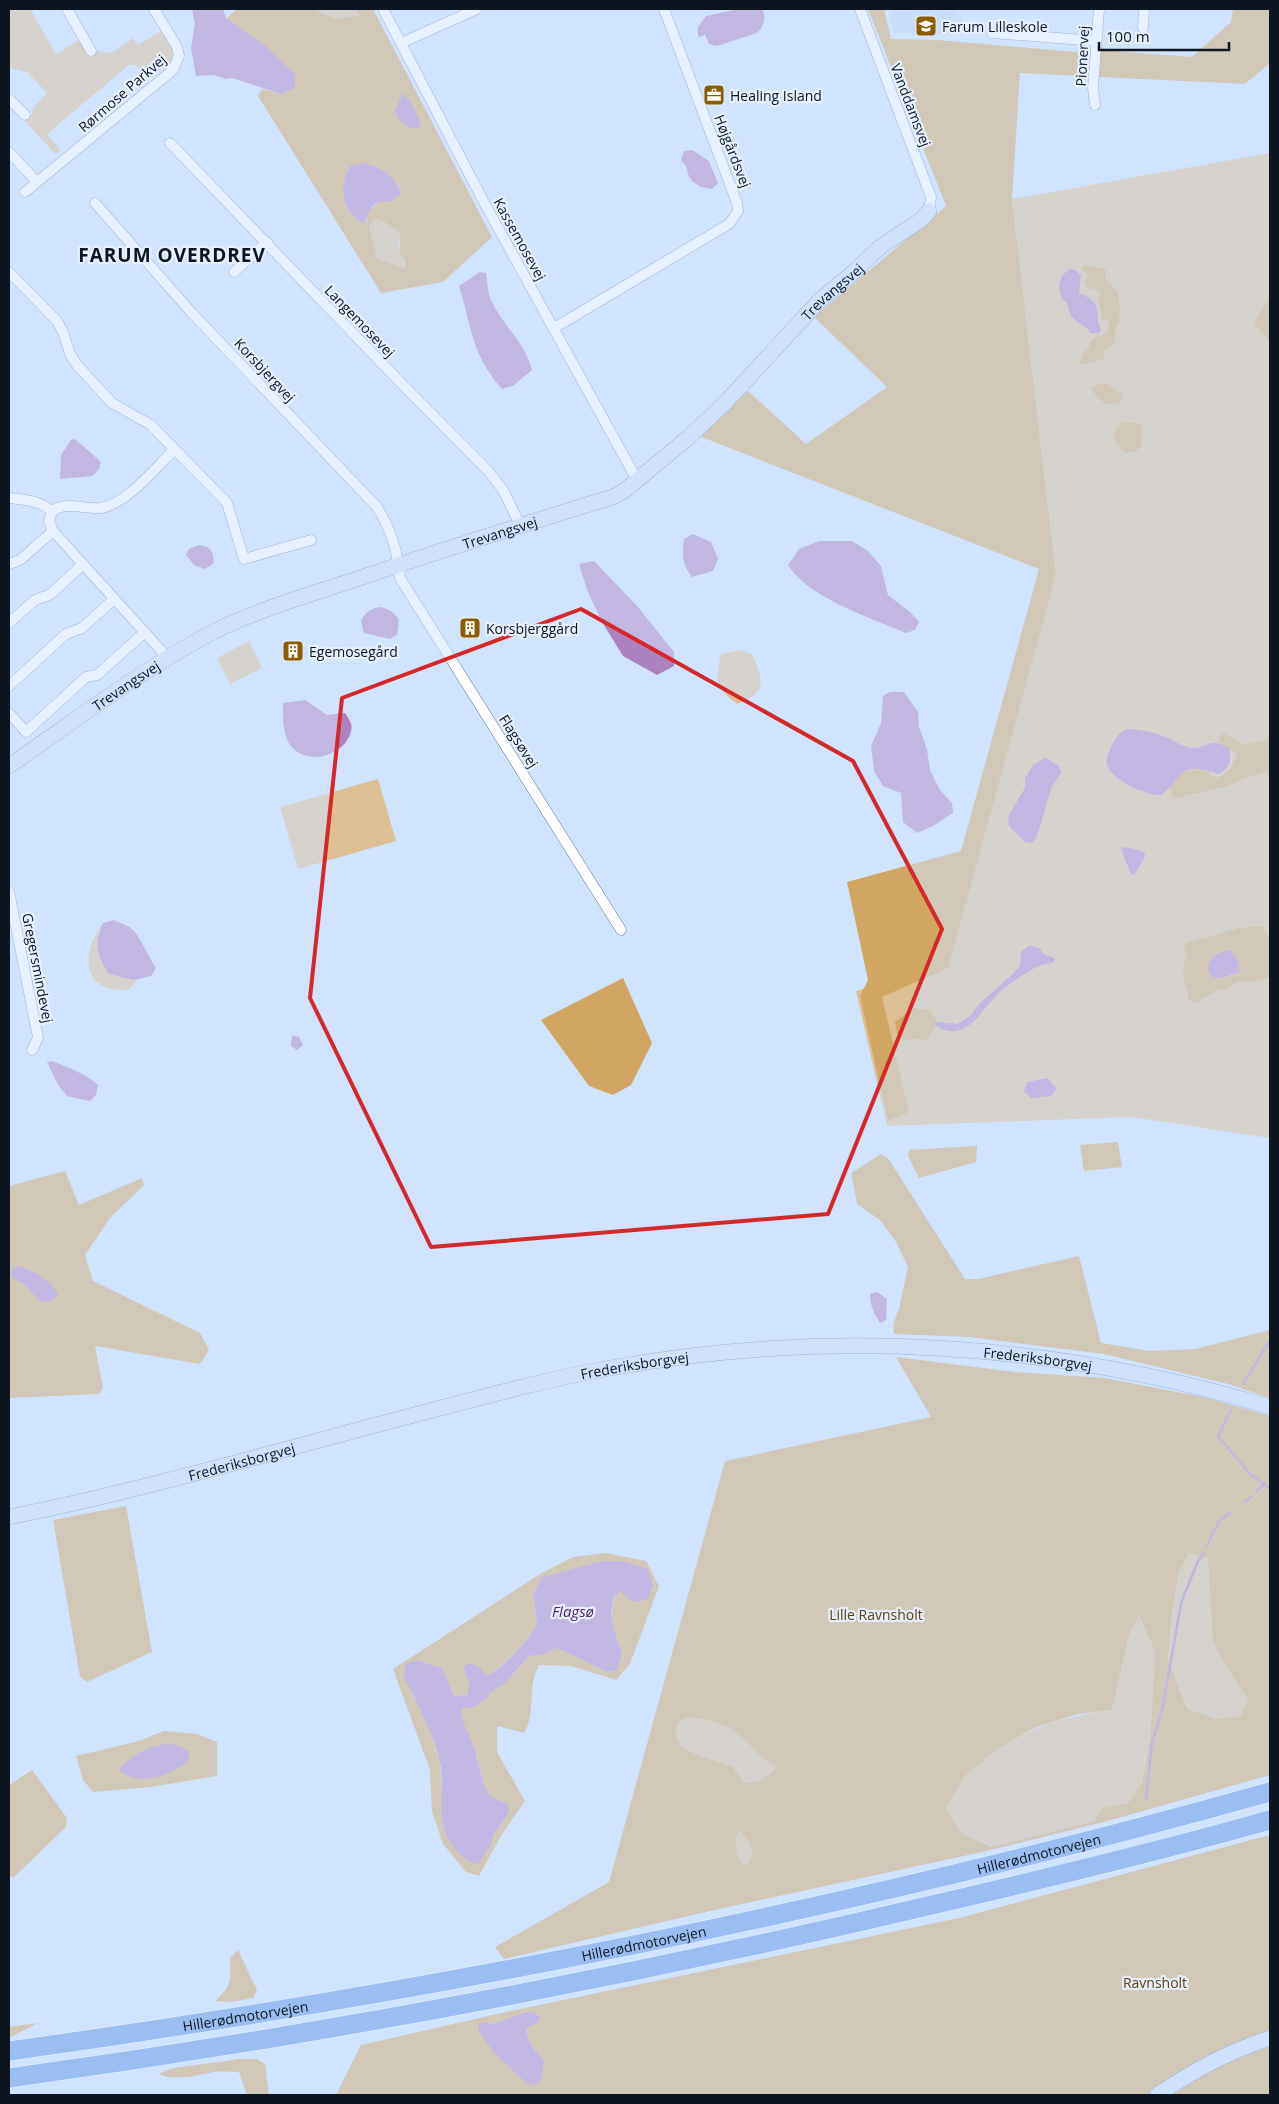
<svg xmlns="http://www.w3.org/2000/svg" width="1279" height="2104" font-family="'Open Sans',sans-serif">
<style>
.built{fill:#c2d8f8}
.green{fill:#dcbf93}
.forest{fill:#d1a663;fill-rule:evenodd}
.water{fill:#ae82be}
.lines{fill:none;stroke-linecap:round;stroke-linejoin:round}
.stream{stroke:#ae82be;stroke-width:2.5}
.street-casing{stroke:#647997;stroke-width:11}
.secondary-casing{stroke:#647997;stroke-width:16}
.highway-casing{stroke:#fff;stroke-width:20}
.street{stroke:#fff;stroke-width:10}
.secondary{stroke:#cddef5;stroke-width:15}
.highway{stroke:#5890df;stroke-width:19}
.marked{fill:none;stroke:#d62828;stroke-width:4;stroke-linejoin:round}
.labels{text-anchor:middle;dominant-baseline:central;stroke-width:4.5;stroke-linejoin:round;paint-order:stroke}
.poi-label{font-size:14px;fill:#0d1520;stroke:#e6f0fe;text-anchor:start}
.street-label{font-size:14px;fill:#0d1520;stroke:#e6f0fe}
.park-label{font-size:14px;fill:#60420d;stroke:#e6f0fe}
.water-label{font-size:15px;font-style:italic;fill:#551e67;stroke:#e6f0fe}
.district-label{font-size:19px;font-weight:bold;letter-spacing:1px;fill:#0d1520;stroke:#e6f0fe}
</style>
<rect width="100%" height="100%" fill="#d1e4ff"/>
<path class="built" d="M888 9H952L963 18 955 35 894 33Z"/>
<path class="green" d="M9 9H30L56 54 79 40 90 57 98 51 111 53 133 38 138 45 161 31 172 49 173 61 164 71 160 67 147 78 135 65H129L47 134 61 151 55 154 25 121 33 113 31 110 47 93 27 72 12 69 9 65Z
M312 9H355L360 15 336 19Z
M1270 153V1138L1131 1117 887 1126 856 991 942 962 969 851 1056 575 1012 199Z
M374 219H380L399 232 398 244 406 269 377 259 369 225Z
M249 641 262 668 230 684 217 658Z
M741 650 752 654C764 680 768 693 737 704 715 687 715 680 721 654Z
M378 779 396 841 298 869 280 807Z
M103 923 98 935 134 980 138 979C136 982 133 986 130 988 121 994 100 987 94 979 82 961 92 937 103 923Z
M1189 1553 1208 1557 1223 1661 1248 1700 1242 1716 1215 1719 1187 1708 1168 1660 1171 1621 1179 1572Z
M1139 1614 1155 1651 1150 1741 1142 1783 1128 1803 1103 1808 1094 1821 993 1847 962 1834 945 1808C952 1797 957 1784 966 1775 1006 1734 1056 1717 1112 1710L1129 1635Z
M688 1717 715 1720 738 1733 775 1765 774 1771 759 1781 744 1783 733 1767 695 1754 680 1745 674 1733 679 1721Z
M739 1830 749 1843 753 1854 747 1865 742 1864C735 1854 734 1841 739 1830Z"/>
<path class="forest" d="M237 9H312L336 19 360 15 355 9H373L492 237 443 282 381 293 258 96 262 89 281 94 226 18ZM350 166 398 184 402 192 390 202 380 200 370 210 364 224C341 210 339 189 350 166ZM374 219H380L399 232 400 254 404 259 406 269 377 259 369 225Z
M868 9H884L891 39 937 40 1076 52 1086 49 1192 57 1231 22 1233 9H1270V63L1245 84 1020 73 1012 199 1056 575 948 968 882 997 909 1112 888 1121 860 996 868 980 847 882 961 851 1039 569 699 436 748 391 806 444 887 387 814 317 946 206Z
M1085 264 1090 267 1104 268 1106 272 1105 278 1117 291 1120 306 1119 324 1115 328C1116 341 1118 343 1104 349V359L1083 364 1080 363 1083 353 1089 348 1091 340 1107 333 1109 327V319L1101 320 1102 317 1098 300 1101 294 1095 288 1089 290 1084 282 1089 275 1081 269Z
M1270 294V340L1254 325Z
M1106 383 1123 395 1121 402C1105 409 1100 400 1091 389L1098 384Z
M1123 422 1139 423 1142 425 1141 446 1135 452 1125 453 1113 438 1117 428Z
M1222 734H1225L1244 745 1270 739V771L1243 779 1228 786 1172 799 1171 788 1169 787C1183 771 1186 767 1208 771L1210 775 1217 778 1230 769 1237 754 1219 742V737Z
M1263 926 1270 942V977L1259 981 1237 982 1223 991 1220 989 1195 1003 1188 999 1187 987 1184 984C1183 974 1182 963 1187 955L1184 947 1187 943 1239 928ZM1227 950C1239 953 1236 965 1236 974L1222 978 1210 974 1209 971 1217 953Z
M623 978 652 1043 631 1085 613 1095 589 1086 541 1020Z
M914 1008 920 1010 928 1009 935 1017 936 1026 927 1040 916 1039 904 1041 897 1033 895 1022Z
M1118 1142 1122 1167 1084 1171 1080 1145Z
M977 1146 976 1162 919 1178 908 1156 909 1150Z
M881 1154 888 1158 965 1279H978L1079 1256 1101 1343 1149 1351 1195 1349 1270 1330V1398L1228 1384 1104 1354 969 1337 894 1334 893 1324 899 1309 908 1267 896 1242 880 1220 857 1204 851 1173Z
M65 1171 79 1205 142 1178 144 1185 110 1218 85 1255 93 1281 200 1333 209 1350 200 1364 95 1346 103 1387 99 1394 9 1398V1186Z
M896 1357 1015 1372 1105 1378 1203 1397 1270 1416V1775L1104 1822 982 1852 710 1911 504 1959 495 1947 609 1882 725 1461 931 1417ZM1189 1553 1208 1558 1213 1641 1223 1661 1248 1700 1241 1716 1215 1719 1187 1708 1168 1660 1171 1621 1179 1572ZM1139 1615 1155 1651 1150 1741 1142 1783 1128 1803 1103 1808 1094 1821 992 1847 962 1834 945 1808 965 1776 997 1749 1034 1728 1078 1714 1112 1710 1129 1635ZM689 1717C717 1721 730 1724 751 1746 759 1754 763 1761 775 1765L774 1771 759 1781 744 1783 733 1767 695 1754 680 1745 675 1733 679 1721ZM739 1830 749 1843 753 1854 747 1865 742 1864C735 1854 734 1841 739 1830Z
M126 1506 152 1652 87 1682 80 1677 53 1520Z
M606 1553 646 1561 659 1586 630 1664 616 1680 571 1666 539 1665C526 1689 537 1712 524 1733L497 1726V1752L525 1801 502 1834 479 1876 466 1872 443 1844 432 1811 430 1770 393 1669 540 1574 573 1557ZM653 1585 619 1591C604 1610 615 1633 622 1654L607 1672 557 1648 542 1655 529 1656 504 1684 461 1708V1719L475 1750 484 1785 490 1796 509 1813 493 1835 491 1845 442 1790 440 1763 427 1721 412 1694 442 1668 454 1696 467 1695 469 1683 463 1667 487 1676C507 1663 523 1645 537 1626L533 1595Z
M164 1731 197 1734 217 1742V1776L151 1787 93 1792 83 1780 76 1756 139 1741Z
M32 1770 67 1818 66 1827 13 1878 9 1874V1785Z
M1270 1835V2095H336L361 2045 506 2012 959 1918ZM526 2012 538 2023 530 2026 526 2030 531 2045 544 2061 527 2084 517 2074 485 2022 492 2024Z
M238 1950 257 1990 253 1998 230 2002 215 2001C232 1986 231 1980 230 1958Z
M38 2023 11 2037H9V2027Z
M240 2059H257L265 2064 269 2095H247L239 2072C231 2072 222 2071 214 2072 196 2076 175 2081 158 2074L173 2068Z"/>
<path class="water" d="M192 9H223L226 18 263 44 296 75 294 88 281 94 232 78 226 79 214 75 196 76 191 48 195 23Z
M739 9H762C767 17 764 26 757 33L717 46 709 44 705 35 699 37 698 35V27L706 16Z
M402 93 411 102 421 123 419 129C406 128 400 123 395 112Z
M692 150 709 161 718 183 712 189 701 187 693 182 689 177 686 166 681 160 684 151Z
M363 163C381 167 394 175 402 193L390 202C372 199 371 209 364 224 341 210 338 189 350 166Z
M1070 269 1075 270 1081 275 1079 293C1106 304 1092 311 1101 330L1099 333H1090C1088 324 1069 325 1068 304 1055 295 1057 276 1070 269Z
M480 272 486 273C488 282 487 292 491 300 502 325 526 343 532 370L513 386 502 389C471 354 472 328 459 286Z
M75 439 101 462 99 469 93 476 60 479 61 455 71 440Z
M693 534 711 542 718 559 713 571 692 577C682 564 682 555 684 539Z
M819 541H852L868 551 881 566 888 595 911 613 919 622 915 630 906 633C871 618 808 598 788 565L799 549Z
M199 545C211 546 215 553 213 564L205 569 194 565 186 555 189 549Z
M594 561 638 607 674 652V666L657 675 623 656 602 622 587 590 579 564Z
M382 607 391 611 399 619 397 635 390 639 364 633 361 621C366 611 371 608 382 607Z
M890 692H904L918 712 919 727 927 749 930 770 940 790 952 803 953 813 933 826 917 833 903 822 901 793 883 786 874 771 871 746 881 723 883 696Z
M305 700 327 715 345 713C349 719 353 724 351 731 346 754 313 765 295 750 282 740 283 718 283 703Z
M1127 729C1138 729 1153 732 1163 736 1171 739 1179 745 1188 747 1205 752 1207 735 1229 748 1232 759 1230 768 1219 774 1177 761 1187 774 1161 795 1148 796 1113 781 1108 767 1104 760 1109 752 1112 745 1116 738 1119 732 1127 729Z
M1045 758 1058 765 1062 772C1058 777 1054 783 1051 789 1046 802 1040 836 1032 843L1025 842 1009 826 1008 816 1025 788V778L1033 765Z
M1124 847 1140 850 1145 853 1144 859 1134 875 1131 874 1121 850Z
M114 920C119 923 128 925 132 929 141 937 148 957 156 968L151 976 134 980 109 974C97 954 93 946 103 923Z
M1030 945 1040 949C1043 955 1048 956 1055 958L1054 962C1049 964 1043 964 1039 966 1027 971 1014 981 1003 989 983 1005 968 1046 936 1026L935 1022 957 1024 970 1016 980 1003 1015 972 1020 965 1021 952Z
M1227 950C1236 952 1240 964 1239 972L1222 978 1212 977C1202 964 1214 953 1227 950Z
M292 1035 299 1037 303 1045 297 1050 291 1046Z
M52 1061C69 1068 85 1073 98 1085L96 1095 90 1101 67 1096 58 1085 47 1062Z
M1047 1078 1057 1089 1051 1096 1031 1098 1024 1091 1027 1082Z
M16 1266C29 1267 55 1283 58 1295 42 1311 37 1297 25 1285 21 1282 15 1280 11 1276L12 1270Z
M877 1292 887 1299 886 1320 880 1323C874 1314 870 1305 870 1294Z
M614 1561 626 1562 648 1569 653 1586 647 1599 633 1602 620 1591 614 1597 611 1611 614 1630 622 1654 617 1670 607 1672 557 1648 542 1655 529 1656 504 1684 489 1693V1696L474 1707 461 1708 462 1719 475 1750 484 1785 490 1796 509 1805V1813L493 1835 491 1845 478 1864C469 1863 466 1859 459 1853 432 1827 446 1796 440 1763 433 1731 417 1704 403 1675L406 1664 416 1660 442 1668 454 1696 467 1695 469 1683 463 1667 469 1663 479 1667 487 1676C508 1663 523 1645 537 1626L533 1595 541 1578 598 1562Z
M171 1743 190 1751 187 1763C167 1775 138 1788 119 1770 135 1751 148 1747 171 1743Z
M526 2012 535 2013 540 2017 538 2023 530 2026 526 2030 531 2045 544 2061 541 2080 535 2085 527 2084 494 2053 478 2030 479 2024 485 2022 492 2024Z"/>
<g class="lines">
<path class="stream" d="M1243 1384 1270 1340
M1231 1410 1218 1436 1251 1475 1270 1488
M1257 1491 1265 1484
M1245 1502 1252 1496
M1207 1545 1220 1520 1230 1513
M1146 1799 1152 1744 1163 1706 1181 1603 1198 1561 1204 1553"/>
<g class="street-casing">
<path id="street" d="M67 9 91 51
M383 9 486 206 637 480
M860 9 931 197 929 211
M1143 28 1144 9
M992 33 1096 41
M401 43 477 9
M9 99 25 115
M1095 105 1093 88 1099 9
M170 143 400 382 490 473 503 490 520 525
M9 152 37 182
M25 192 173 70 179 56 177 47 154 9
M95 203 191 312 377 507C391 529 398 552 400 578L621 930
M9 272 57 321 63 332 70 354 77 365 112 403 151 425 227 503 244 559 311 540
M234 272 267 242
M554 328 729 224 738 211 737 203 664 9
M9 498C24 500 41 500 52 512
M52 512 49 521 53 531 167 657
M52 512C64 500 86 510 101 508 127 504 156 467 174 450
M9 564 20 560 53 531
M9 623 35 600 51 594 83 564
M9 686 66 634 82 628 114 599
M9 713 26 732 86 677 97 675 145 632
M9 891 38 1038 32 1050"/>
</g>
<g class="secondary-casing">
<g id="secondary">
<path id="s1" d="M9 766C76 720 142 669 215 631 260 609 309 595 357 579 442 550 527 523 613 497L624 491 689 437 726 402 820 300 855 271 880 247 921 220 929 211"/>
<path id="s2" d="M9 1517C144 1490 277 1451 410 1416 475 1399 539 1381 605 1369 825 1328 1056 1342 1270 1407"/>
<path d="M1157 2095C1197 2069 1225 2053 1270 2038"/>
</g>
</g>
<g class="highway-casing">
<g id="highway">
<path id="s3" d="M9 2051C434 1992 857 1908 1270 1792"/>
<path d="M9 2078C314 2036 618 1979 919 1908 1036 1881 1154 1853 1270 1820"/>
</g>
</g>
<use href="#street" class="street"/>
<use href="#secondary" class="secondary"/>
<use href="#highway" class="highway"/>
</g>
<path d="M0 0H1279V2104H0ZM581 609 853 761 942 929 828 1214 431 1247 310 998 342 698Z" fill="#d1e4ff" fill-opacity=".55" fill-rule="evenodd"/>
<path class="marked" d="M581 609 853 761 942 929 828 1214 431 1247 310 998 342 698Z"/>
<defs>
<g id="school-square" transform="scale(1.125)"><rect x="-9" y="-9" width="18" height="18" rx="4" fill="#895d00" stroke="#e6f0fe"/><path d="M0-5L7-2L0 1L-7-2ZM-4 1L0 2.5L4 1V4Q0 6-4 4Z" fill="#fff"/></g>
<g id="office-square" transform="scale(1.125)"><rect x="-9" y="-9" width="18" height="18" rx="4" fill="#895d00" stroke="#e6f0fe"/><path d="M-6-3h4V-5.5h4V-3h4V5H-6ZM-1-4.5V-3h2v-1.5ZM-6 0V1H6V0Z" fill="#fff"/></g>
<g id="building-square" transform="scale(1.125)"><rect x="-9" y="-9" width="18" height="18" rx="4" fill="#895d00" stroke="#e6f0fe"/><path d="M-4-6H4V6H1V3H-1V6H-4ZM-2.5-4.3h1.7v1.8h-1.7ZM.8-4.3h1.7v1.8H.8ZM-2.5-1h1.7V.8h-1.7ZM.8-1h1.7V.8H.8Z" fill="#fff"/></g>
</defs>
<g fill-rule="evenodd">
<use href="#school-square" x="926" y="26"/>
<use href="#office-square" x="714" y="95"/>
<use href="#building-square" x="470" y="628"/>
<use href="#building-square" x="293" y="651"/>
</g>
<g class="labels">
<g class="poi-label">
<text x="942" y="26">Farum Lilleskole</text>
<text x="730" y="95">Healing Island</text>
<text x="486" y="628">Korsbjerggård</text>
<text x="309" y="651">Egemosegård</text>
</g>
<g class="street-label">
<text transform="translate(1082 56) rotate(-87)">Pionervej</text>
<text transform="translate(122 93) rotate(-41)">Rørmose Parkvej</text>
<text transform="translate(911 105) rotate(69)">Vanddamsvej</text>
<text transform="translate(733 151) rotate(69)">Højgårdsvej</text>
<text transform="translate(520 239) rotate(61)">Kassemosevej</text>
<text stroke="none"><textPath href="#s1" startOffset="968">Trevangsvej</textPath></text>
<text transform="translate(360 321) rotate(46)">Langemosevej</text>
<text transform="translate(265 370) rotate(47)">Korsbjergvej</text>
<text stroke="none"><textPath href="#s1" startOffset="548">Trevangsvej</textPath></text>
<text stroke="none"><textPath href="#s1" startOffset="142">Trevangsvej</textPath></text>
<text transform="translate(519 741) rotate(58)">Flagsøvej</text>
<text transform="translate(38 968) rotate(79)">Gregersmindevej</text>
<text stroke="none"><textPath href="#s2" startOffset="1049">Frederiksborgvej</textPath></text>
<text stroke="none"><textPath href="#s2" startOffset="644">Frederiksborgvej</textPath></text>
<text stroke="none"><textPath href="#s2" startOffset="239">Frederiksborgvej</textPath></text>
<text stroke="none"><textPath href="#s3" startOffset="1049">Hillerødmotorvejen</textPath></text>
<text stroke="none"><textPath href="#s3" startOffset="644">Hillerødmotorvejen</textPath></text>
<text stroke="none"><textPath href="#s3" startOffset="239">Hillerødmotorvejen</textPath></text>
</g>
<g class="park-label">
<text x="876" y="1614">Lille Ravnsholt</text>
<text x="1155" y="1982">Ravnsholt</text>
</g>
<g class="water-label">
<text x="573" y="1611">Flagsø</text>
</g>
<g class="district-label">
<text x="172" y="255">FARUM OVERDREV</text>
</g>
</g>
<rect width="1279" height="2104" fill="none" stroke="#0d1520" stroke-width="20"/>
<path d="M1099 42v8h130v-8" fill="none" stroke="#0d1520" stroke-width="2.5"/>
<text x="1106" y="42" font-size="15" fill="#0d1520" stroke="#e6f0fe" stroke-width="4" paint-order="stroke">100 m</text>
</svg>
